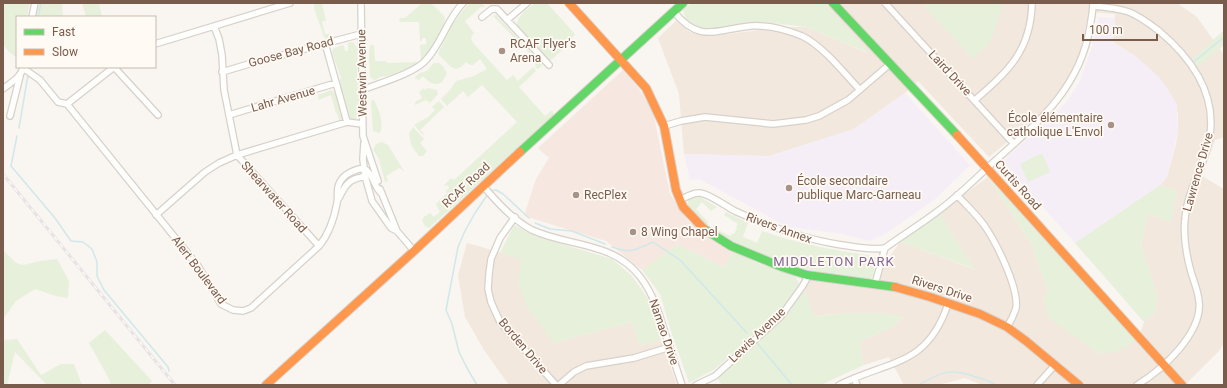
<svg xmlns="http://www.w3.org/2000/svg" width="1227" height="388" font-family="Roboto,sans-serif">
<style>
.residential{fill:#f2e8de}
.commercial{fill:#f6e8e1}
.education{fill:#f6eef6}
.green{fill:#e7f0db}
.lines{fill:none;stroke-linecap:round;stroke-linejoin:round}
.stream{stroke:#d0e8ea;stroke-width:1.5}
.street-casing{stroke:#d7d1cb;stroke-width:8}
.fast-casing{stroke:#d9d2cb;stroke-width:10}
.slow-casing{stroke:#d9d2cb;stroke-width:10}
.street{stroke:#fefefd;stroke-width:5.5}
.fast{stroke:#63d668;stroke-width:8}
.slow{stroke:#ff974d;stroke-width:8}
.rail-casing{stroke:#e6e3e7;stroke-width:3}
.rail{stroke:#fffaf3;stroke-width:1.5;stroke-dasharray:4.5;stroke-linecap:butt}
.poi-dot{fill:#a69286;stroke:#fffaf3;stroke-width:1.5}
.labels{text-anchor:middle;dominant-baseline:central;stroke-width:3.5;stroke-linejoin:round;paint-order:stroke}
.poi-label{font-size:12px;fill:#7a5c4d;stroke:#fffaf3;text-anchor:start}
.street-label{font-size:12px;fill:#7a5c4d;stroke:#fffaf3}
.neighbourhood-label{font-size:13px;letter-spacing:1px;fill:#846695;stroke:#fffaf3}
</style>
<rect width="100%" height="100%" fill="#f9f5f0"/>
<path class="residential" d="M824 3H1177L1197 17 1224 55V137L1215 140 1202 176 1224 189V343L1219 351 1185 385H982L965 378 938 385H904L889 357 864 365 859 342 892 327 904 317 880 313H847L813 316 805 289 811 279 870 284 900 242 974 269 939 213 988 177 1032 245 1047 289 1044 301 1081 339 1100 354 1138 340 1144 322 1155 312 1157 295 1141 245 1148 214 1171 222 1177 191 1160 185 1167 177 1176 144 1178 131V115L1176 105 1138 58 1113 42 1115 14 1089 12 1080 53 1072 73 1046 108 1035 119 989 157 918 81 905 93 854 129 820 140 769 156 684 154 679 94 658 38 676 21 690 32 700 35 712 36 760 30H782L793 27H807L868 53Z
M467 243 521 258 554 343 632 322 639 346 661 340 677 385H509L484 350 465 317 458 275Z"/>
<path class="commercial" d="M623 70 638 87 653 112 670 194 688 221 733 251 724 267 677 244 642 270 606 241 524 216 536 179 549 158 538 148Z"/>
<path class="education" d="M1099 17 1115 18 1113 42 1138 58 1159 77 1171 94 1177 105 1178 131 1167 177 1160 185 1075 243 1002 161 1050 119 1068 100 1079 83 1091 50Z
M905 93 970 165 935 199 887 233 870 241 843 234 788 227 699 179 690 180 684 154 769 156 854 129Z"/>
<path class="green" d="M3 3H30L27 17H17V58L9 52 3 44Z
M39 3H62L63 17H36Z
M82 3H99L102 17H86Z
M314 3 322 4 326 21H322L325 34H332L328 40 324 37 314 8Z
M422 3H431L444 16 445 22 429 51 421 61 420 45 426 44V38H422V41H420L419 22H400L399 18H405Z
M469 3H482L485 7H481L465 21 474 33 471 38 473 43 507 80 513 75 518 81 533 67 536 71 519 87 545 116 552 110 554 115 429 228 425 226 422 220 424 217 430 213 434 217 440 212 436 204 447 193 446 191 449 188 447 185 446 186 444 185 451 178 454 180 517 122 482 85 468 97 463 91 447 106 441 99 450 90 456 81 474 76 487 69 480 59 473 65H470L466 62 461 67 456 69 451 67 438 54 451 26Z
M536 3H547L575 34 572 38 570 43 550 61 546 59 517 27C516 17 527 8 536 3Z
M691 3H824L869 53 807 27 763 22 713 29H701L686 21 683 10Z
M921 3H1002L998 21 990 42 973 59Z
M496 15 542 64V66L538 69 535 67 536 65 530 58 532 56 493 16Z
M1224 30V45L1198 67 1192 59Z
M351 42 354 43 357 48 358 114 357 118 352 120C345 114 340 89 340 79L341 78 332 52 334 48 343 45 344 47 345 51H348V43Z
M372 45H374L375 61H386L387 63 418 62C409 73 393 75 380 77L378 79 374 80 370 77C370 67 368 56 370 46Z
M434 63H439L443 66 447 74 442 82C434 87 429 82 423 76L419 80 416 79 415 77 420 73 427 71Z
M424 88 425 90 428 88 437 90 438 94 430 103 426 100 415 105V102L422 98 419 92Z
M332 90 336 95 343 117 342 121 339 120 337 113H336L331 95 318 100V95Z
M374 100C379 110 383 120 381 131L379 133 373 131 371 104 372 100Z
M439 101 444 107 420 130 424 134 423 135 414 125 428 117 435 110 432 107Z
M413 127 424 139 420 143 427 151 423 156H419L411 145 409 133Z
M382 142 388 145 404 171 399 168 386 176 388 181 385 182 379 159 373 150 376 144Z
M1042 153 1050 172 1028 182 1020 164Z
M988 177 1138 340C1126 348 1115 353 1100 354L1047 317 1044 301 1047 289 1032 245Z
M1160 185 1177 191 1171 222 1148 214 1141 245 1157 295 1155 312 1144 322 1075 243Z
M698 196 717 207 711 211 702 202 696 209 708 222V225L730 236 732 234H734L737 228 736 227 738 224 724 215 726 212 748 223 743 237 757 243 762 231C798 244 835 250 873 256L876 258V260L873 276 870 279C825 275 784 266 743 247 728 241 713 234 701 223 696 218 691 212 687 207L688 200Z
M939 213 975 269 900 242Z
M514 225 535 236 612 259 632 276 651 303 661 340 639 346 632 322 554 343 528 309 518 283 521 259 500 253Z
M677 244 724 267 733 251 760 264 795 276 799 283 797 289 779 312 715 369 689 383 671 331 660 294 642 270Z
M3 250 16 263 23 265 40 261 57 259 69 281 68 298 56 296 35 289 16 301 3 319Z
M805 289 814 316 847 313H880L904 317 892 327 859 342 864 365 827 382 822 385H722L718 379Z
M105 330 152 381 148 385H111L108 377 89 343Z
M17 339 41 375 61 364H74L82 385H47L15 352 7 385H3V340Z"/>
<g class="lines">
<path class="stream" d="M38 17 41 3
M1195 61 1224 37
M29 68 30 67
M19 128 28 75
M17 136 11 166 55 218 71 241 83 242 92 249 97 262V276L104 290 168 367 169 371
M535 223 550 229 572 231 605 244
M612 247C632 254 635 250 653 242L680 260 747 333
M757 343 792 385
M477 385 467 368 459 352 452 324 446 310 458 247 465 231 475 213 490 191 496 190 503 194 529 218
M919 385C942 371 951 368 976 377 983 379 990 381 996 385"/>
<g class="street-casing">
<path id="street" d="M361 3 363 136 378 181
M885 3 1014 144
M1093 6C1105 7 1117 8 1129 12 1139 16 1150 24 1159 31 1190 57 1216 92 1210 135 1206 164 1187 190 1185 219 1183 237 1186 254 1191 272 1194 282 1198 291 1199 301 1203 333 1162 370 1137 385
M674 12C700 44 717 29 751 26 768 25 787 30 802 36 823 46 844 73 860 90
M32 17 35 3
M482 17 492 9H497L549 65
M507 20 527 3
M214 26 219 39 222 55 224 90 237 155 319 246
M325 43 347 122
M155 44 290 3
M114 67 158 115
M23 68 40 80 58 102 67 104
M222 72 249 64 361 34
M3 89C10 83 22 77 23 67
M362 90C380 83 415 73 426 60 442 43 447 19 463 3
M975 100C1008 71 1031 51 1032 3
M67 104 198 266 221 304 233 310 243 311 251 308 319 246C329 234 334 219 337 203 338 198 337 192 338 187 341 175 353 170 364 168 374 175 373 185 381 193
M67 104 114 67
M229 115 336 83
M10 116 20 76
M664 126 681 121 705 117 773 124 806 120 819 116 848 100 890 64
M364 143 363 159 365 176 372 201 391 228 397 231 414 251
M483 186C497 202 513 220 532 230 569 247 614 241 641 278 653 294 659 313 665 333 671 350 676 368 682 385
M380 189 397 231
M957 195C966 205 976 214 984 225 996 242 1019 288 1016 308 1014 315 1011 321 1007 327
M339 198C344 188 347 181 358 178 362 177 364 177 367 174
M680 200C686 197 693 192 700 193 710 194 725 206 735 211 772 228 808 241 849 246 861 248 873 250 885 248
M156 215 205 172 219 163 237 155 347 122 362 124
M515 217 500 238 491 259 489 274 488 289 491 302 500 322 556 385
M875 284 885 248C903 235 921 224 938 211 959 196 978 176 997 159 1040 121 1080 87 1090 27 1091 20 1093 11 1093 3
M854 378 857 385
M559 385 574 372 586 366 634 358 670 347
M696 385 715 376 781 316 802 287 806 280 807 275
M839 385C889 360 927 367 948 304
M1037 385 1055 365"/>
</g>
<g class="fast-casing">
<path id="fast" d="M833 3 957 135
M520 152 683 3
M704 229 731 246 782 267 807 275 895 287"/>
</g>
<g class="slow-casing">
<path id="slow" d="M569 3 646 88 664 126 676 190 683 207 704 229
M957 135 1182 385
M895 287 930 297 980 314 1007 327 1026 341 1079 385
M266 385 414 251 520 152"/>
</g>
<use href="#street" class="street"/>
<use href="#fast" class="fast"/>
<use href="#slow" class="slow"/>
<g class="rail-casing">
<path id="rail" d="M3 174 175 385"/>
</g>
<use href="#rail" class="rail"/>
</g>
<g class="poi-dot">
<circle cx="502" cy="51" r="4"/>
<circle cx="1111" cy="125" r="4"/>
<circle cx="789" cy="188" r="4"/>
<circle cx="576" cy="195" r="4"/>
<circle cx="633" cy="232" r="4"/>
</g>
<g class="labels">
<g class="poi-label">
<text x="510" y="44">RCAF Flyer's<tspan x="510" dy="14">Arena</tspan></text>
<text x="1103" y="118" text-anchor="end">École élémentaire<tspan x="1103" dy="14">catholique L'Envol</tspan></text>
<text x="797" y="181">École secondaire<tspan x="797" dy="14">publique Marc-Garneau</tspan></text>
<text x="584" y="195">RecPlex</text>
<text x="641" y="232">8 Wing Chapel</text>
</g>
<g class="street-label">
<text transform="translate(291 52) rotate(-15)">Goose Bay Road</text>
<text transform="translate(362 73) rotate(-91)">Westwin Avenue</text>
<text transform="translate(950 73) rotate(47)">Laird Drive</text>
<text transform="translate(283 99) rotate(-16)">Lahr Avenue</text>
<text transform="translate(1198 172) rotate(-74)">Lawrence Drive</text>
<text transform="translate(466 185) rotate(-43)">RCAF Road</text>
<text transform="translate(1018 185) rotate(48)">Curtis Road</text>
<text transform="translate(274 197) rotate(48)">Shearwater Road</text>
<text transform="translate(779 228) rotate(20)">Rivers Annex</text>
<text transform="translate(199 270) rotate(53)">Alert Boulevard</text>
<text transform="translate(942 289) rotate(18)">Rivers Drive</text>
<text transform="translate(664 332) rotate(71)">Namao Drive</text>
<text transform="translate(757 335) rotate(-44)">Lewis Avenue</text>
<text transform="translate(523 346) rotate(50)">Borden Drive</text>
</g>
<g class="neighbourhood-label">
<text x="834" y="261">MIDDLETON PARK</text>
</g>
</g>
<rect width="1227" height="388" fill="none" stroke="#7a5c4d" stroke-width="8"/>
<rect x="16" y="16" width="140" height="52" fill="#fffaf3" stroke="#cabbb1"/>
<rect x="24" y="29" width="20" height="6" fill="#63d668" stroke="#cabbb1"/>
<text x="52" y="36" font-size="12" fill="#7a5c4d">Fast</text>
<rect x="24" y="49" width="20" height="6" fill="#ff974d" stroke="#cabbb1"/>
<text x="52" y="56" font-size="12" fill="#7a5c4d">Slow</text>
<path d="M1083 34v6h74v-6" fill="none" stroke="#7a5c4d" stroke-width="2"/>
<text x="1089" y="34" font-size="12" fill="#7a5c4d" stroke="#fffaf3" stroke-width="3" paint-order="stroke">100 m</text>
</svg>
